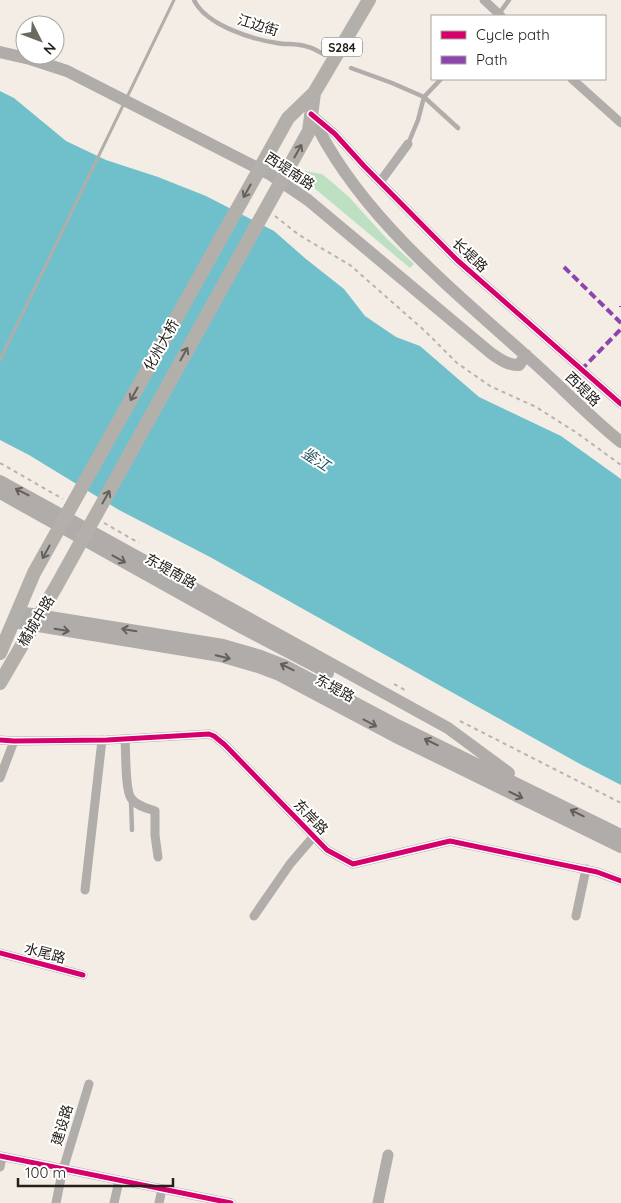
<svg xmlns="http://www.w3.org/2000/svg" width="621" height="1203" font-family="Quicksand,'Noto Sans SC',sans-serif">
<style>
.green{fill:#bee0c2}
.water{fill:#70c0cb}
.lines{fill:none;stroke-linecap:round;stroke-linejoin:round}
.path{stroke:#b8b3b0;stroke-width:2;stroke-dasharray:4 4;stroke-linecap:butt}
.service{stroke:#b0adab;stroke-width:4.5}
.minor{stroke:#b0adab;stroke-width:9}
.tertiary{stroke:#b0adab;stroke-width:11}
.secondary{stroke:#b0aca9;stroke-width:12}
.primary{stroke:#b3b0ab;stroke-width:14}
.rail{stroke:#b1adaa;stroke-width:3}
.quiet{stroke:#8e44ad;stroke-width:4;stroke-dasharray:8 4;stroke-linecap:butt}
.cycleway-casing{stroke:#fff;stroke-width:8}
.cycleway{stroke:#d6006c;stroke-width:5}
.oneway{stroke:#65615c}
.oneway2{stroke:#645f5b}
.labels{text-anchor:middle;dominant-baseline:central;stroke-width:4;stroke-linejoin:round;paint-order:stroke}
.shield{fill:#fff;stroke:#66635f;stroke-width:1}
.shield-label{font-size:12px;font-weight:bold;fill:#25201b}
.street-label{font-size:14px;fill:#25201b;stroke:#fff}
.water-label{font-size:15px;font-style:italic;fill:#1d4e57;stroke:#fff}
</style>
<rect width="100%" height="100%" fill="#f4ede6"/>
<path class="green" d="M305 171 322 174 333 183 349 197 386 238 414 264 410 268 301 177Z"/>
<path class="water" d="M0 91 14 98 66 141 106 160 158 177 206 196 274 231 306 259 344 289 365 316 396 337 420 346 479 397 561 436 621 479V785L580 764 210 557 119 510 29 455 0 440Z"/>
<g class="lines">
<path class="path" d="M275 216 299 235 350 265 425 331 457 363 490 386 536 407 577 433 621 465
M0 463 63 499
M104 523 139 543
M394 684 408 692
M460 721 621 803"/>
<path class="service" d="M194 0C206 25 251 39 277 43 287 45 298 43 308 47 314 48 319 52 325 55
M498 15 509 0
M351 68 392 83 424 97 458 128
M408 144 418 120 424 97 441 79
M131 801 132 830"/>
<path class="minor" d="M484 0 501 16
M572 79 621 123
M315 117 335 134 364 166 457 260 621 404
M380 182 408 144
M125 739C126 752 125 790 131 798 136 806 147 808 155 811V835L158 857
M0 740 14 741 107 740 209 734 214 736 225 745 327 850 353 864 450 841 597 872 621 881
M0 778 14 741
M85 890 102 740
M254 916 290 864 314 836
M576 916 586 869
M0 953 83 975
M0 1156 231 1203
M0 1167 2 1157
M56 1203 62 1173 89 1084
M114 1203 119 1181
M159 1203 162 1189"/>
<path class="tertiary" d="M378 1203 388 1155"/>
<path class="secondary" d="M0 52 30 59 67 71 271 175 308 200 492 354C501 360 508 365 519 365L526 355
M311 114C355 210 446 284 523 353 557 382 586 414 621 442
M0 481 448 728 509 773
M0 493 242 628 328 673
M19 612 223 645 261 656 284 665 399 726 621 835
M14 622 220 656 258 667 279 675 394 736 621 847"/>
<path class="primary" d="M0 653 34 573 288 118 314 93 369 0
M0 683 57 585 309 131 314 93"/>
<path class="rail" d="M0 360 174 0"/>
<path class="quiet" d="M564 267 621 323
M621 306V307
M581 370 621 329"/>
<g class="cycleway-casing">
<path id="cycleway" d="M311 114 335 134 364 166 457 260 621 404
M0 740 14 741 107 740 209 734 214 736 225 745 327 850 353 864 450 841 597 872 621 881
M0 953 83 975
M0 1156 231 1203"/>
</g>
<use href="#cycleway" class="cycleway"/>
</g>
<defs><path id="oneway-shaft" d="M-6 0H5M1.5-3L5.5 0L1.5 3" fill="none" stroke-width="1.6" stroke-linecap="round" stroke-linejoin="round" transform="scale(1.25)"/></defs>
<g class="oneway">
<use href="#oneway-shaft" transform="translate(298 151) rotate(-61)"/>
<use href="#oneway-shaft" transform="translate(247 191) rotate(119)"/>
<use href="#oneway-shaft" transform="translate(184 354) rotate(-61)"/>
<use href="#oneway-shaft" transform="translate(134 394) rotate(119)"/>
<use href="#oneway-shaft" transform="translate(106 497) rotate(-61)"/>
<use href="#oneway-shaft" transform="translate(46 552) rotate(119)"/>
</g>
<g class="oneway2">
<use href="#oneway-shaft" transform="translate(22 492) rotate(-153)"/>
<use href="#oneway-shaft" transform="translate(119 559) rotate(29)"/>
<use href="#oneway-shaft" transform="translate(62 630) rotate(9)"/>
<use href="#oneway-shaft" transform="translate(129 630) rotate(-171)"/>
<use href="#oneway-shaft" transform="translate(223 657) rotate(14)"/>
<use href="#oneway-shaft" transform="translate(287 667) rotate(-154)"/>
<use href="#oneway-shaft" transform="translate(370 723) rotate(28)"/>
<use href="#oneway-shaft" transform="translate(431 742) rotate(-154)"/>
<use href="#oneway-shaft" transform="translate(516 795) rotate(26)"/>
<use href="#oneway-shaft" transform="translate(577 813) rotate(-154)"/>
</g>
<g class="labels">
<rect class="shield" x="322" y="37.5" width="40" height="19" rx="4"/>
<g class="shield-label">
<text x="342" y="47">S284</text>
</g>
<g class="street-label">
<text transform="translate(258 25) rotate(17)">江边街</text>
<text transform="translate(290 171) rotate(33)">西堤南路</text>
<text transform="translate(470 255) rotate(43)">长堤路</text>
<text transform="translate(161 345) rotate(-61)">化州大桥</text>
<text transform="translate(583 389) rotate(44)">西堤路</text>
<text transform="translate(171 571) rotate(29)">东堤南路</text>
<text transform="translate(36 621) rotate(-59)">橘城中路</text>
<text transform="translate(335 688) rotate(28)">东堤路</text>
<text transform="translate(311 817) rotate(46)">东岸路</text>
<text transform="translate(45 953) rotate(15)">水尾路</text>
<text transform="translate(62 1125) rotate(-73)">建设路</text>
</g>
<g class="water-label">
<text transform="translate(316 459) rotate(33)">鉴江</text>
</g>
</g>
<rect x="431" y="15" width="175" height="65" fill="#ffffff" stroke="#a8a6a4"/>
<rect x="441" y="31" width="25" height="8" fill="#d6006c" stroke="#a8a6a4"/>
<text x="476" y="40" font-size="15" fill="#25201b">Cycle path</text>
<rect x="441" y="56" width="25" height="8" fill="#8e44ad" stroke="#a8a6a4"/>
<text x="476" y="65" font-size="15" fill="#25201b">Path</text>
<g transform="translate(40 40) rotate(132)"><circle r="24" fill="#ffffff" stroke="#a8a6a4"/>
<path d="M0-4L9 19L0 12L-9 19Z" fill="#6d6862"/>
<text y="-8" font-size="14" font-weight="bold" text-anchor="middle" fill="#25201b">N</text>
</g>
<path d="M18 1178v8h155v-8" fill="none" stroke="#25201b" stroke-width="2.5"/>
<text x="25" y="1178" font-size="15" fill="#25201b" stroke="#ffffff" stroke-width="4" paint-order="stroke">100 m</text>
</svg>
